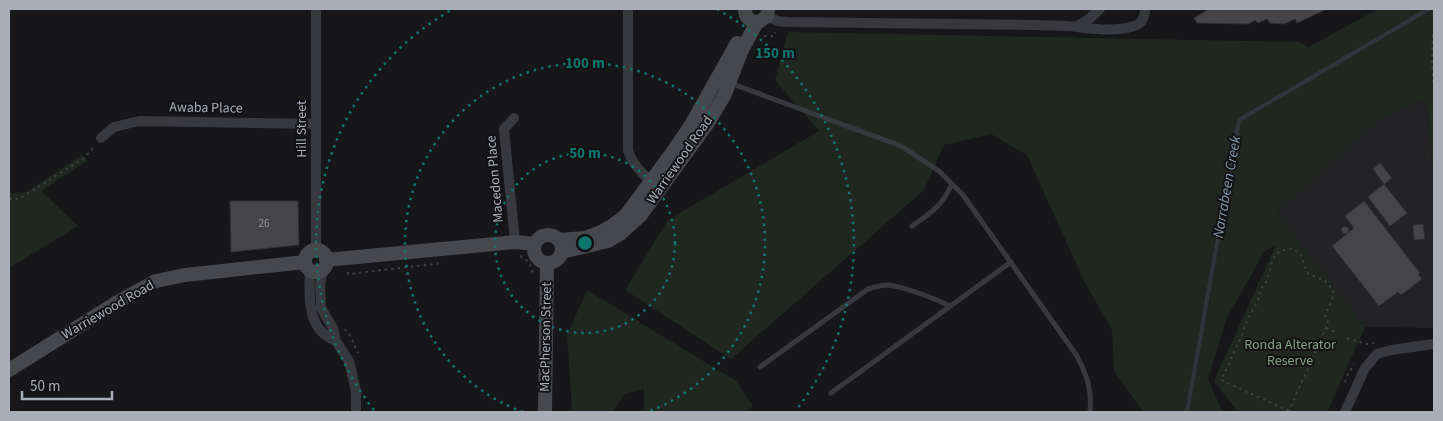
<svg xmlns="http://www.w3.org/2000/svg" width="1443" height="421" font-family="'Source Sans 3',sans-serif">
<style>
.built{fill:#232326}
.green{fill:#1f2720}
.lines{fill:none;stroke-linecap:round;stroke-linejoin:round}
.stream{stroke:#2e363c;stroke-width:4}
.building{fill:#444449;stroke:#313135}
.path{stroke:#3e4044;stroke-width:2;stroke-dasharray:2.5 4;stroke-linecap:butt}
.lane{stroke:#38393e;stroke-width:5}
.street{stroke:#38393e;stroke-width:10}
.secondary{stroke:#46484d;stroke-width:14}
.ring{fill:none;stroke:#0f766e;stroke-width:2.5;stroke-dasharray:2.5 5}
.labels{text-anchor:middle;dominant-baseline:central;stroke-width:4;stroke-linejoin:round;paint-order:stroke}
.number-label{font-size:11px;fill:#90949c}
.street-label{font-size:14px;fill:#aaaeb8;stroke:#121214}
.park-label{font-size:14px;fill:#82a283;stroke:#121214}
.water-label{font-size:15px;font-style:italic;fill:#839cb1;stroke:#121214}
.centre{fill:#0f766e;stroke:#121214;stroke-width:2.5}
.ring-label{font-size:15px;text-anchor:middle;font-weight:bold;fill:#0f766e;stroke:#121214;stroke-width:4;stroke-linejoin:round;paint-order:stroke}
</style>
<rect width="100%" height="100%" fill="#171719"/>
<path class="built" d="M1426 99 1434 182V328L1365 327 1276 212 1380 118Z"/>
<path class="green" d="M1378 9H1434V182L1426 99 1380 118 1276 212 1365 327 1327 412H1238L1214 381 1276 245 1264 252 1227 318 1208 379 1222 412H1143L1114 371 1112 330 1084 281 1027 155 991 134 944 145 924 190 731 359 625 290 668 220 819 131 775 80 788 32 1299 42 1309 47Z
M82 155 87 161 41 191 78 226 9 268V193L26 192Z
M587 290 736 381 753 406 744 412H644V389L625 394 612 412H572L567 335Z"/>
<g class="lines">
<path class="stream" d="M1187 412 1239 120 1429 9"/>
</g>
<path class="building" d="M1209 9H1327L1297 23 1295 19 1284 24 1270 23 1267 19 1258 23 1255 20 1249 24 1197 23 1194 18Z
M1380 163 1392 178 1384 184 1373 169Z
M1384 184 1407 213 1390 226 1368 197Z
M230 201H298L299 245 231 252Z
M1364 201 1420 273 1418 274 1422 279 1401 295 1398 292 1379 306 1332 246 1354 228 1345 216Z
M1423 224 1425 239 1414 240 1413 225Z
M1341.5 230a3.5 3.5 0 1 1 7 0a3.5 3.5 0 1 1-7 0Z"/>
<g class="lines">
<path class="path" d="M1434 28 1433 32 1432 60 1434 90
M764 36H774L775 32
M9 199H19L84 158 95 146
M520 256C528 260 531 264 533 273
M348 272V274L443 263
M1326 328 1335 332
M345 329 351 337 358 353
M1347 338 1367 344 1374 343
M1345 382 1348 374 1354 364
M1288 412 1289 411 1326 328 1328 320 1325 315 1332 300 1333 290 1325 281 1307 273 1301 255 1293 249 1282 250 1275 255 1271 265 1270 271 1266 282 1260 290 1259 298 1245 325 1243 333 1221 380 1289 411 1292 412"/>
<path class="lane" d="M730 83 901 146 939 171 963 195 1077 356C1087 376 1092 389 1090 412
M912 226C932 212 941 207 952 184
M760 367 868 289C875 287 880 285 887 285 903 286 936 299 950 306
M831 393 1011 262"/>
<path class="street" d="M628 9V150C632 165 644 176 656 185
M767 16 777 21 788 22C871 23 953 24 1036 25 1049 26 1064 25 1077 27 1095 29 1116 32 1134 26 1142 24 1145 17 1145 9
M1076 27 1089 19 1100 9
M514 118 504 129 515 242
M101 138 114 127 139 121 316 124
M316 250V9
M323 269 320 285 321 308 333 328 336 341 349 361 356 391V412
M310 270C309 297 306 329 336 341
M1345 412 1365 368 1377 354 1391 350 1434 344"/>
<path class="secondary" d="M745 9C745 18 750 22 759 22L767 16 768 9
M534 249a14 14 0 1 1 28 0a14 14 0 1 1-28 0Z
M559 240 585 238 601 232 613 225 626 215 672 153 691 125 737 43
M305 261a11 11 0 1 1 22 0a11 11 0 1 1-22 0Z
M562 252 608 241 620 234 641 215 708 123 725 94 741 52 757 22
M326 260 515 242 535 244
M9 370 116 303 156 281 185 275 305 262
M545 412 547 263"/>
</g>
<g class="ring">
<circle cx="585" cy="243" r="90"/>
<path d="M523 412A180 180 0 1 1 647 412"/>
<path d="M374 410A269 269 0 0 1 453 9M717 9A269 269 0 0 1 796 410"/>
</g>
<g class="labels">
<g class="number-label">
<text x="264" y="223">26</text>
</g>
<g class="street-label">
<text transform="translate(206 108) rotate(1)">Awaba Place</text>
<text transform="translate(302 129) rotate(-90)">Hill Street</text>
<text transform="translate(680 160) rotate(-55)">Warriewood Road</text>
<text transform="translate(495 179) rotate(-95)">Macedon Place</text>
<text transform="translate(108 310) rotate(-30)">Warriewood Road</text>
<text transform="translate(546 337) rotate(-89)">MacPherson Street</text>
</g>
<g class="park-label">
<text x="1290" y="345">Ronda Alterator<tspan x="1290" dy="16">Reserve</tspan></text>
</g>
<g class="water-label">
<text transform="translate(1227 187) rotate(-80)">Narrabeen Creek</text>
</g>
</g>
<circle cx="585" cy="243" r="8" class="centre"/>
<g class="ring-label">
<text x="775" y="58">150 m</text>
<text x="585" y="68">100 m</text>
<text x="585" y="158">50 m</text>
</g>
<rect width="1443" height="421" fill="none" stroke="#aaaeb8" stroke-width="20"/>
<path d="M22 391v8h90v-8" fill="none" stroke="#aaaeb8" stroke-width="2.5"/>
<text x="30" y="391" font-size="15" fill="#aaaeb8" stroke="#121214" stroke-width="4" paint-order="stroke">50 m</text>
</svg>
